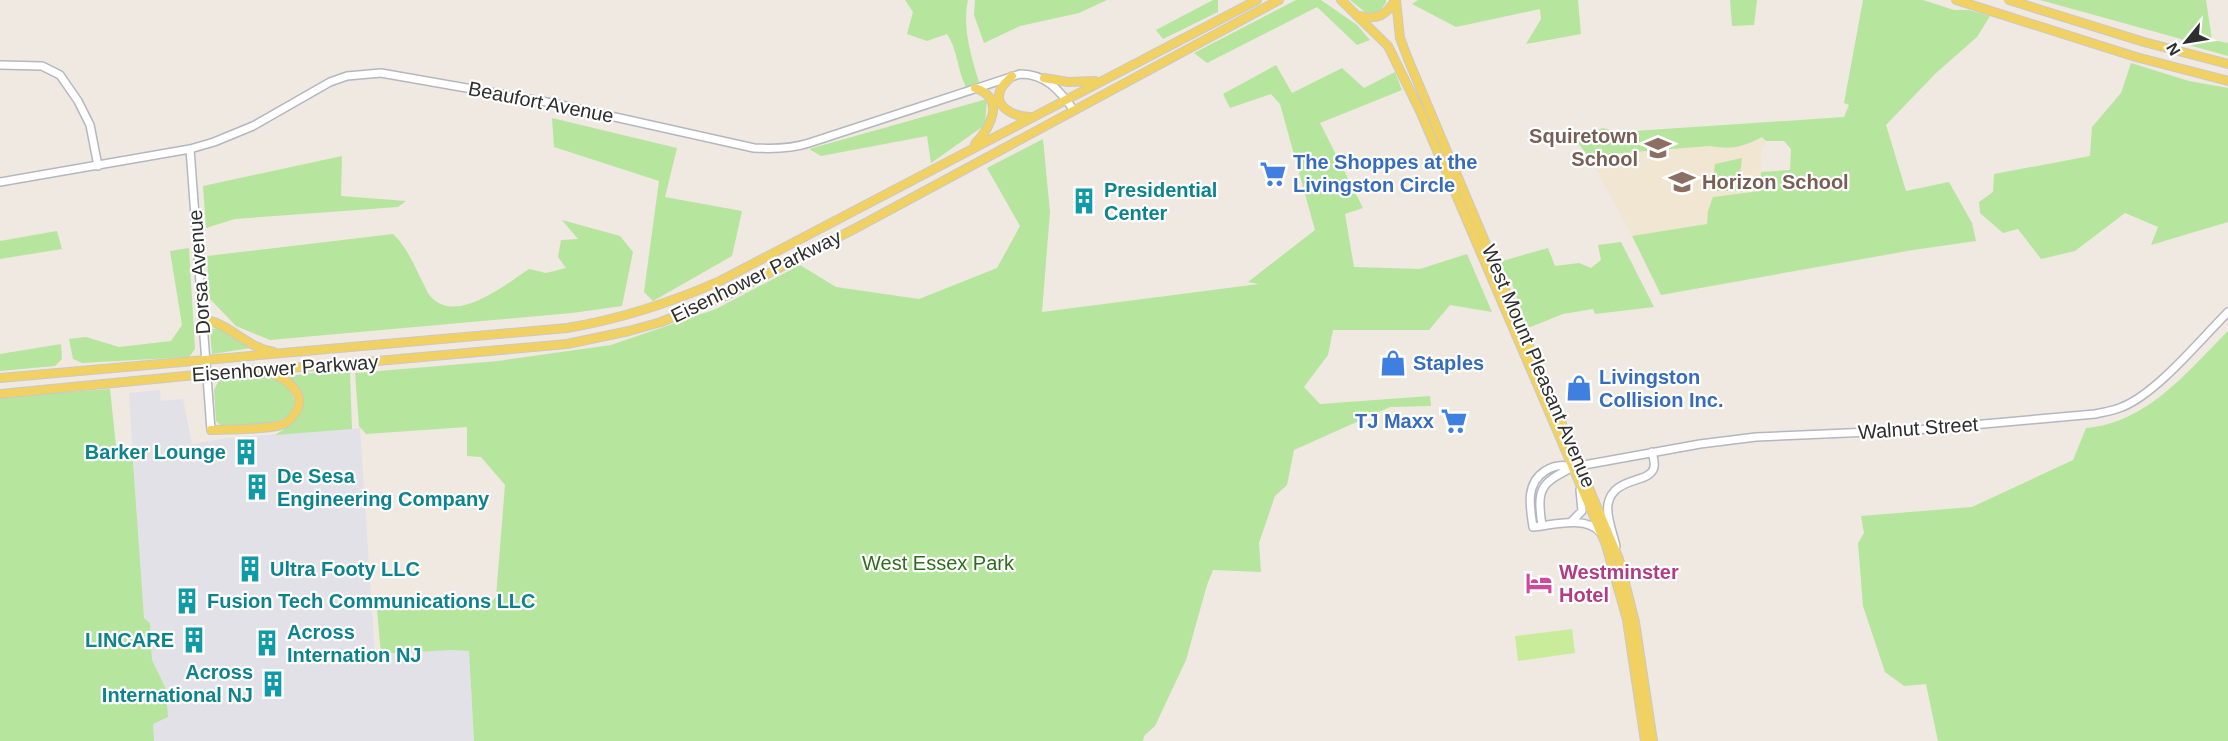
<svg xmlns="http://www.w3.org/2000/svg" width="2228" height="741" font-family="Arial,sans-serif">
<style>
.industrial{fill:#e3e1e8}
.education{fill:#f0e6d1}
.green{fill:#b6e59e}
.pitch{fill:#c9ec9a}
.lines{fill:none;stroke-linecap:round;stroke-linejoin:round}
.secondary-casing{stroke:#b4b7c1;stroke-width:10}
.primary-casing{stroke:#c9c9c9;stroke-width:10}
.secondary{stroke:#fff;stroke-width:7}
.primary{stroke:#f2d163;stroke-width:8}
.labels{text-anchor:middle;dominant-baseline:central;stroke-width:4.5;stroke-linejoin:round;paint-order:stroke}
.street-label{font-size:20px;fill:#2e2e2e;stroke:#fff}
.education-label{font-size:20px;font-weight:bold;fill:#785e54;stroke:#fff;text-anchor:end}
.shop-label{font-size:20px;font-weight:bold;fill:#366cbe;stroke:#fff;text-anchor:start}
.culture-label{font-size:20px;font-weight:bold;fill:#0d838f;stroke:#fff;text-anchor:start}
.park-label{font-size:20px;fill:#2c6e1b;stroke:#fff}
.hotel-label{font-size:20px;font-weight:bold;fill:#b23c85;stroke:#fff;text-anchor:start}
</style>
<rect width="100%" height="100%" fill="#efe9e1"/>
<path class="industrial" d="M160 390 161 401 183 399 192 444 228 438 360 428 375 656 444 649 469 651 474 741H153L151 725 166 689 152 660 150 623 118 597 141 583 129 393Z"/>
<path class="education" d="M1762 137 1766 141 1761 153 1760 191 1713 197 1708 211 1707 224 1632 236 1592 161 1610 154 1710 146 1724 148 1744 146Z"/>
<path class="green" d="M905 0H968C962 27 971 56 979 82L966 87C957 70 958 50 947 34L927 41 907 34 913 12Z
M975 0H1107L1079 13 1020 26 984 43 974 15Z
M1213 0H1218V12L1163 39 1156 30Z
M1296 0H1321L1357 25 1370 40 1357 45 1317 7 1207 63 1194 53Z
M1350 0H1386V3L1378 13 1365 12Z
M1418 0H1578L1581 34 1526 44 1541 19 1540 9 1456 27 1412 4Z
M1730 0H1757L1754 25 1732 26Z
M1863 0H1923L1954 10H1969L1990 16 1977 37 1936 73 1886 125 1906 191 1949 182 1972 223 1976 241 1913 250 1661 295 1632 236 1707 224 1708 211 1713 197 1760 191 1761 172 1790 170 1791 149 1784 141H1766L1762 137C1743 147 1732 150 1710 146L1610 154 1592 161 1575 139 1603 128 1619 132 1844 117 1849 105 1844 103Z
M2040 0H2206L2212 40 2228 43V56L2192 46 2181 39Z
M2131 63 2189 81 2228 88V222L2151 245 2158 227 2125 213 2075 251 2041 259 2018 229 2003 233 1980 213 1979 202 1993 192 1994 174 2090 156 2092 127 2121 93Z
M1276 65 1292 93 1342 68 1364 88 1395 72 1402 90 1320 123 1363 208 1345 214 1354 267 1420 269 1467 254 1492 312 1450 305 1429 330H1333L1328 355 1304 387 1320 404 1430 396 1431 406 1390 407 1294 450 1287 485 1275 496 1259 543 1261 572 1213 570 1207 585 1186 660 1155 726 1144 736 1143 741H474L469 651 451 650 381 654 376 599 429 603 433 600 488 604 496 597 505 485 481 457 467 456V427L366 434 359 426 355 373 498 361 611 345 716 309 800 265 836 287 919 299 997 268 1020 226 987 168 1043 139 1050 212 1042 312 1259 284 1248 282 1315 230 1280 104 1271 94 1230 108 1223 94Z
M987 99 985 125 931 163 927 136 821 156 809 149Z
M552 118 677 148 665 197 742 211 732 256 653 301 644 292 659 181 554 147Z
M342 156 341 196 406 201 398 207 235 219 206 228 203 186Z
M1742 158 1738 191H1715L1713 183 1715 164Z
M562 220 620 236 633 252 622 306 572 313 270 340 236 326 209 298 207 256 393 234C407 247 414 265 422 281 425 286 427 293 431 297 457 325 506 284 529 269L546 273 566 268 558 257 561 240 578 239Z
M57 231 62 249 0 259V241Z
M1621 242 1654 307 1595 314 1593 309 1563 314 1528 328 1512 284 1499 262 1548 248 1555 266 1579 263 1591 268 1601 260 1598 245Z
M189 248 195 349 189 357 82 363 73 359 69 339 86 337 119 347 171 341 182 325 170 251Z
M220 328 251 348 212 354 210 329Z
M2228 331V741H1938L1926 684 1904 686 1885 672 1863 606 1858 543 1864 533 1861 516 1972 507 2073 460 2086 428C2147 423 2187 372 2228 331Z
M61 344 62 359 55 366 0 371V354Z
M344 369 350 373 352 429 275 435C295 423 301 418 303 394L289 376Z
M260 376C279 381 290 383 295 403L289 416 271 424 223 427 216 421 214 390 219 380Z
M110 389 116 446 132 447 144 618 150 623 152 660 166 689 168 717 153 724 154 741H0V397Z"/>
<path class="pitch" d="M1572 629 1575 653 1518 661 1515 636Z"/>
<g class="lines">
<g class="secondary-casing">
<path id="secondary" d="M0 65 42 66 60 75 78 101 90 125 98 166
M190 149 211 430
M0 182 190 149 214 142 253 126 330 82 347 76 381 73 552 103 754 148C773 149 791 149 809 143L1020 74C1046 74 1059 90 1073 109
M1573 467C1563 464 1554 465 1545 471 1525 484 1530 507 1533 527 1553 525 1586 515 1601 533
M1571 522 1582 511 1580 490
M1542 526C1537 489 1539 484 1573 467L1700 444 1756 437 1916 430 2095 414C2104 412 2113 411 2122 407 2157 393 2200 340 2228 312
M1616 546C1613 533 1606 517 1608 504 1613 476 1651 484 1654 467 1655 463 1653 456 1652 452"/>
</g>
<g class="primary-casing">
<path id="primary" d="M1341 0 1388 46 1420 111 1606 545 1627 620 1645 741
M1396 0 1400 38 1408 59 1619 559 1635 622 1653 741
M1956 0 2136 57 2228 81
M2009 0 2144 42 2228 64
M1360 16C1377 20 1387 15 1395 0
M1012 76C1009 79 1005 83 1002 87 990 106 1015 117 1030 117
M1044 78 1068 82 1095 81
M975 144C991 127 1006 98 975 88
M202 319C230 323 246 348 274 352
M0 378 567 328C621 319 670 303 720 281L1257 0
M0 394 206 374 355 363 567 344 629 331 661 322 727 295 858 227 1279 0
M211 430C227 429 273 430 286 423 291 420 295 413 298 408 300 403 300 400 298 395 291 381 279 375 264 372"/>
</g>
<use href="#secondary" class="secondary"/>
<use href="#primary" class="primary"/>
</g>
<defs>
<g id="school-bare" transform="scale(2.07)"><path d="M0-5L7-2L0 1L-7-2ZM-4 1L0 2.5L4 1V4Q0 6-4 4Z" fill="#8d6e63" stroke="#fff" stroke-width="2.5" paint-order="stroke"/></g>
<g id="supermarket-bare" transform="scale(2.07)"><path d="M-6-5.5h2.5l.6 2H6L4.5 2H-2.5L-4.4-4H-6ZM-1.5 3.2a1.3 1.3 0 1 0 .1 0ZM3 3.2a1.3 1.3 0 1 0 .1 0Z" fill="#3f7fe0" stroke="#fff" stroke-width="2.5" paint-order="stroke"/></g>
<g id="building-bare" transform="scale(2.07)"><path d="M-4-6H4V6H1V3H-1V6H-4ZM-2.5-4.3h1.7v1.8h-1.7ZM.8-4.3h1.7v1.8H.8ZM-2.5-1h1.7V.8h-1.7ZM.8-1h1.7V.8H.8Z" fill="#0f9aa8" stroke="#fff" stroke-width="2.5" paint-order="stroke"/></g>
<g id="shop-bare" transform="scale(2.07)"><path d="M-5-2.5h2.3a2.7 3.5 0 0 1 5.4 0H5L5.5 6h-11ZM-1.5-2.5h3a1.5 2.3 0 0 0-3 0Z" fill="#3f7fe0" stroke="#fff" stroke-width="2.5" paint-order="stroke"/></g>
<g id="hotel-bare" transform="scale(2.07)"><path d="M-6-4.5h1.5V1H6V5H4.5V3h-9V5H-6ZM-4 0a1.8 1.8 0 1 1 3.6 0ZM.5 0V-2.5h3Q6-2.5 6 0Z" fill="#d1479c" stroke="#fff" stroke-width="2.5" paint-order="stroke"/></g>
</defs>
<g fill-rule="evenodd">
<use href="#school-bare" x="1658" y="148"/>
<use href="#supermarket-bare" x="1273" y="174"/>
<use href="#school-bare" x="1682" y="182"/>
<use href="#building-bare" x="1084" y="201"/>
<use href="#shop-bare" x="1393" y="363"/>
<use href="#shop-bare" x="1579" y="388"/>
<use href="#supermarket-bare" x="1454" y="421"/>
<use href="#building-bare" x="246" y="452"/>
<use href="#building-bare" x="257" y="487"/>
<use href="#building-bare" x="250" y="569"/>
<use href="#hotel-bare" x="1539" y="583"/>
<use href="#building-bare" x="187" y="601"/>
<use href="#building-bare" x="194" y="640"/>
<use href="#building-bare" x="267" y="643"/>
<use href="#building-bare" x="273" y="684"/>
</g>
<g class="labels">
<g class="street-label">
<text transform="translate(541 102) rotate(11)">Beaufort Avenue</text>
<text transform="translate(199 272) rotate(-94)">Dorsa Avenue</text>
<text transform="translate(756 276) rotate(-26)">Eisenhower Parkway</text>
<text transform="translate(1539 366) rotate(67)">West Mount Pleasant Avenue</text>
<text transform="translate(285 368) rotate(-4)">Eisenhower Parkway</text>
<text transform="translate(1918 428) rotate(-4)">Walnut Street</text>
</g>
<g class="education-label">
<text x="1638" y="136">Squiretown<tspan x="1638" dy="23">School</tspan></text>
<text x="1702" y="182" text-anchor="start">Horizon School</text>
</g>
<g class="shop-label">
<text x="1293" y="162">The Shoppes at the<tspan x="1293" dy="23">Livingston Circle</tspan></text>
<text x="1413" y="363">Staples</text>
<text x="1599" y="377">Livingston<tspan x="1599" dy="23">Collision Inc.</tspan></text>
<text x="1434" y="421" text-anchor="end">TJ Maxx</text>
</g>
<g class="culture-label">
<text x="1104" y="190">Presidential<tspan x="1104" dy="23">Center</tspan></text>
<text x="226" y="452" text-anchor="end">Barker Lounge</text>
<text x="277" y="476">De Sesa<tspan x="277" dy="23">Engineering Company</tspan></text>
<text x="270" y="569">Ultra Footy LLC</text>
<text x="207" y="601">Fusion Tech Communications LLC</text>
<text x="287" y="632">Across<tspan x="287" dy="23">Internation NJ</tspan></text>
<text x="174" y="640" text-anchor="end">LINCARE</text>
<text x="253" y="672" text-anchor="end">Across<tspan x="253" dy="23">International NJ</tspan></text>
</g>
<g class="park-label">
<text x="938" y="563">West Essex Park</text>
</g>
<g class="hotel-label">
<text x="1559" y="572">Westminster<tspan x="1559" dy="23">Hotel</tspan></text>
</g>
</g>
<g transform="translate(2186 42) rotate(240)" stroke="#ffffff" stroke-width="4.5" paint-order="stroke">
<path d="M0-4.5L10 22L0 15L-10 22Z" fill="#2e2e2e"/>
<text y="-9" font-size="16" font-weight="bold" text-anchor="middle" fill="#2e2e2e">N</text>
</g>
</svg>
